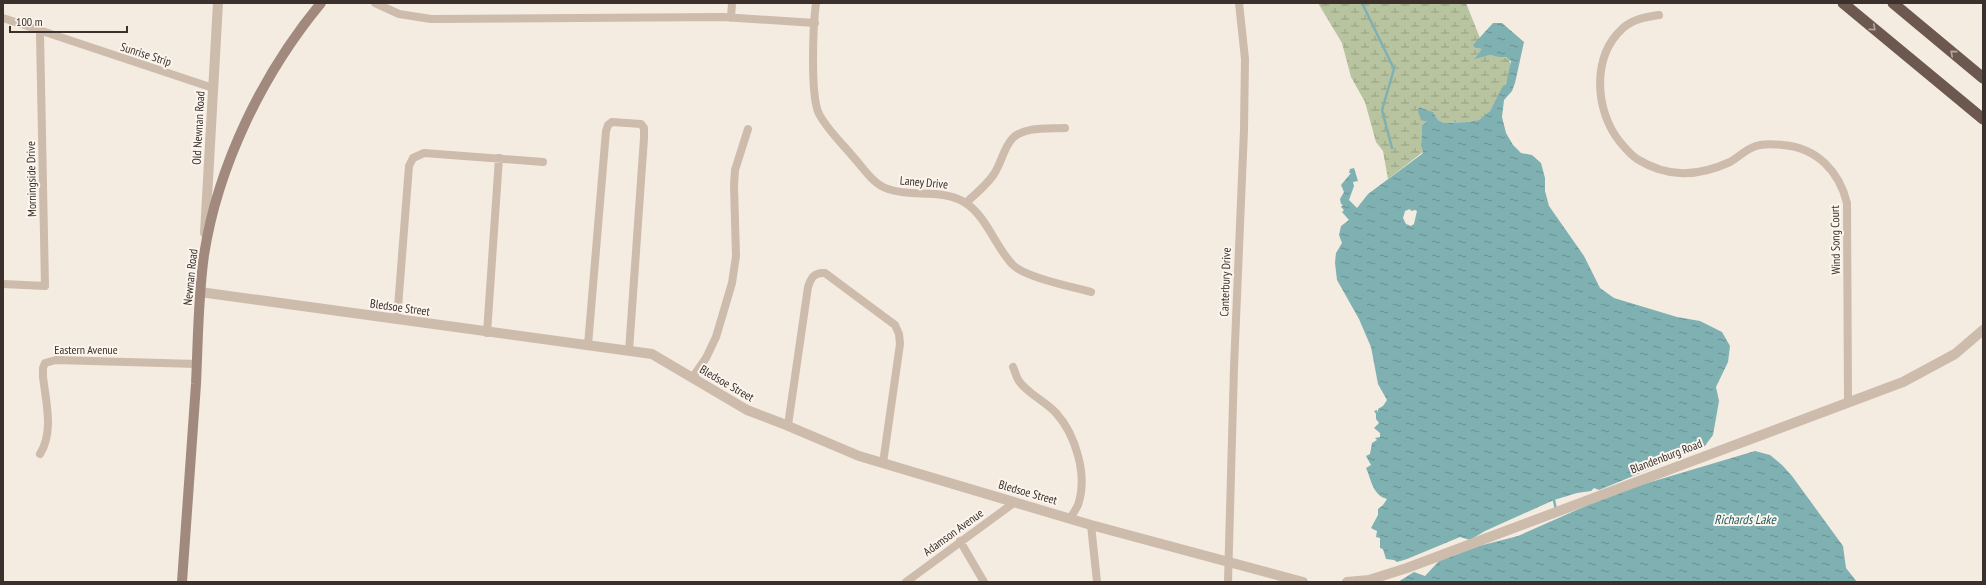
<svg xmlns="http://www.w3.org/2000/svg" width="1986" height="585" font-family="'PT Sans Narrow',sans-serif">
<style>
.wetland{fill:url(#wetland-marsh)}
.water{fill:url(#water-ripples);fill-rule:evenodd}
.lines{fill:none;stroke-linecap:round;stroke-linejoin:round}
.stream{stroke:#7fb0b2;stroke-width:2.5}
.minor{stroke:#cdbbac;stroke-width:8}
.tertiary{stroke:#cdbbac;stroke-width:10}
.secondary{stroke:#a18a7d;stroke-width:10}
.trunk{stroke:#6c584f;stroke-width:11}
.oneway{stroke:#b4a69e}
.labels{text-anchor:middle;dominant-baseline:central;stroke-width:4;stroke-linejoin:round;paint-order:stroke}
.street-label{font-size:12px;fill:#3b302b;stroke:#fbf5ee}
.water-label{font-size:13px;font-style:italic;fill:#1f5a5e;stroke:#fbf5ee}
</style>
<defs>
<pattern id="wetland-marsh" width="20" height="14" patternUnits="userSpaceOnUse"><rect width="20" height="14" fill="#b8c4a0"/><path d="M1 5h8M5 5V1M11 12h8M15 12V8" fill="none" stroke="#97a083"/></pattern>
<pattern id="water-ripples" width="26" height="14" patternUnits="userSpaceOnUse"><rect width="26" height="14" fill="#7fb0b2"/><path d="M2 4q2-2 4 0t4 0M15 11q2-2 4 0t4 0" fill="none" stroke="#699091"/></pattern>
</defs>
<rect width="100%" height="100%" fill="#f4ebe1"/>
<path class="wetland" d="M1318 3H1466L1480 38 1474 45 1475 48 1483 49 1475 57 1490 55 1509 58 1511 67 1507 81 1490 111 1479 120 1468 122 1444 123 1438 120 1433 112 1419 107 1424 120 1427 122 1422 125 1421 146 1423 152 1388 179 1383 151 1376 142 1365 102 1351 77 1342 43Z"/>
<path class="water" d="M1493 23H1502L1524 42 1515 83 1512 91 1504 100 1502 117 1506 133 1513 145 1521 153 1532 155 1541 163 1545 178V191L1549 206 1584 256 1600 288 1614 298 1677 317 1700 321 1722 332 1730 346 1728 362 1716 387 1719 401 1713 435 1704 447 1599 490 1594 488 1591 491 1577 493 1554 500 1485 531 1470 540 1460 537 1407 559 1397 562 1394 560 1386 559 1383 549 1380 548V538L1376 537 1377 531 1371 528 1378 515V509L1383 505 1387 499C1372 495 1371 478 1366 468L1371 465 1366 456 1370 454 1372 443 1377 440 1375 438 1380 437V433L1374 428 1379 423 1376 419V414L1374 411 1377 410 1378 413V409L1383 406 1387 400 1378 384 1371 347 1359 319 1337 280 1335 263 1336 253 1342 243 1339 235 1341 226 1349 220 1342 212 1344 210 1341 207 1343 205 1341 204 1340 199 1344 192 1341 185 1351 173H1349L1350 169 1354 168 1358 181 1353 182 1354 186 1349 200 1357 208 1368 194 1422 154 1423 152 1421 146 1422 125 1427 122 1421 120 1418 111 1419 107 1433 112 1438 120 1444 123 1468 122 1479 120 1490 111 1503 86 1506 84 1511 61 1506 57H1499L1490 55 1474 59 1482 49 1475 48 1473 45ZM1410 209 1411 211 1415 210 1417 211 1414 224 1411 226 1406 224 1403 218 1405 211Z
M1755 451 1770 455 1782 465 1792 476 1843 546 1846 568 1857 582H1398L1414 572 1425 576 1439 561 1479 546 1518 536 1606 497 1644 484Z"/>
<g class="lines">
<path class="stream" d="M1362 3 1394 69 1382 110 1392 148
M1554 500 1556 510"/>
<path class="minor" d="M375 3 399 14 431 19 723 17 815 23
M816 3C813 25 810 95 819 114 828 131 843 144 855 159 864 169 874 185 888 189 913 198 940 188 964 202 986 215 995 246 1012 264 1023 277 1073 287 1091 292
M1659 15C1646 17 1633 19 1623 28 1591 57 1595 111 1620 142 1625 148 1631 155 1637 159 1668 178 1697 177 1730 162 1739 157 1746 149 1756 146 1764 143 1774 144 1783 145 1817 148 1839 171 1847 203L1848 403
M3 18 213 88
M731 18 732 3
M966 203C975 194 987 185 994 174 1001 164 1004 147 1012 139 1023 126 1049 129 1065 128
M3 284 45 286 40 34 42 32
M397 320 409 166 413 158 424 153 543 162
M487 333 499 158
M588 345 606 131 608 125 612 122 641 124 644 128V138L629 351
M1013 367C1015 371 1016 377 1019 381 1028 394 1045 401 1056 413 1076 435 1088 476 1078 505 1076 509 1073 514 1070 518
M692 378 706 358 716 337 732 283 736 256 734 186 735 170 748 129
M788 425 808 287C811 278 814 272 825 273L895 325 899 334 900 344 883 463
M40 454C54 432 46 402 43 377V368L45 363 56 360 197 364
M1091 525 1097 582
M960 541 984 582
M906 582 1015 502
M1228 582 1234 367 1244 130 1245 59 1239 3"/>
<path class="tertiary" d="M205 233 218 3
M200 292 652 354 747 410 781 423 859 456 1091 525 1303 582
M1347 582 1369 580 1407 568 1903 382 1955 354 1983 330"/>
<path class="secondary" d="M182 582C187 516 191 450 196 384 198 341 198 298 204 255 218 165 263 73 321 3"/>
<path class="trunk" d="M1843 3 1983 119
M1893 3 1983 78"/>
</g>
<defs><path id="oneway-chevron" d="M-2-3.5L2.5 0L-2 3.5" fill="none" stroke-width="1.6" stroke-linecap="round" stroke-linejoin="round"/></defs>
<g class="oneway">
<use href="#oneway-chevron" transform="translate(1873 28) rotate(40)"/>
<use href="#oneway-chevron" transform="translate(1953 53) rotate(-140)"/>
</g>
<g class="labels">
<g class="street-label">
<text transform="translate(146 54) rotate(18)">Sunrise Strip</text>
<text transform="translate(198 128) rotate(-87)">Old Newnan Road</text>
<text transform="translate(31 179) rotate(-91)">Morningside Drive</text>
<text transform="translate(924 182) rotate(5)">Laney Drive</text>
<text transform="translate(1835 240) rotate(-91)">Wind Song Court</text>
<text transform="translate(190 277) rotate(-84)">Newnan Road</text>
<text transform="translate(1225 282) rotate(-88)">Canterbury Drive</text>
<text transform="translate(400 307) rotate(8)">Bledsoe Street</text>
<text x="86" y="349">Eastern Avenue</text>
<text transform="translate(727 383) rotate(30)">Bledsoe Street</text>
<text transform="translate(1666 456) rotate(-21)">Blandenburg Road</text>
<text transform="translate(1028 492) rotate(16)">Bledsoe Street</text>
<text transform="translate(953 532) rotate(-36)">Adamson Avenue</text>
</g>
<g class="water-label">
<text x="1745" y="519">Richards Lake</text>
</g>
</g>
<rect width="1986" height="585" fill="none" stroke="#3b302b" stroke-width="8"/>
<path d="M10 26v6h117v-6" fill="none" stroke="#3b302b" stroke-width="2"/>
<text x="16" y="26" font-size="12" fill="#3b302b" stroke="#fbf5ee" stroke-width="3" paint-order="stroke">100 m</text>
</svg>
